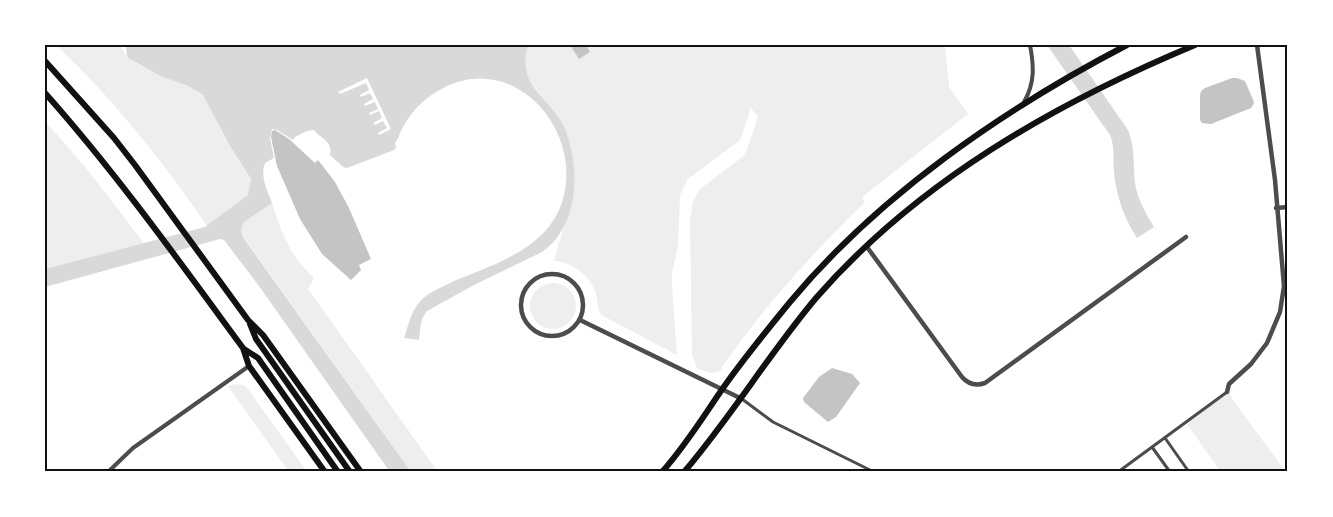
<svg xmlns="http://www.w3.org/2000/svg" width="1333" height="517" font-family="'PT Sans',sans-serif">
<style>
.green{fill:#eee}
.water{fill:#d9d9d9}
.pier{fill:#fff}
.building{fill:#c4c4c4}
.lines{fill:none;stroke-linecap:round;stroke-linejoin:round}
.pedestrian{stroke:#4c4c4c;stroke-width:3}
.minor{stroke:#4c4c4c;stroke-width:4}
.tertiary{stroke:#4c4c4c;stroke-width:4.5}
.primary{stroke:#111;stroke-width:6}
.neatline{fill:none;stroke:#111;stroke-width:2}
</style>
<rect width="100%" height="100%" fill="#fff"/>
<path class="green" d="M56 45H120L127 57 137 63 160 76 188 86 206 98 230 146 251 179 248 196 207 226C165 163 111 97 56 45Z
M528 45H945L949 87 968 114 862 197 865 202C813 253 760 310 719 372L710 373 697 368 692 355 690 221 693 201 700 189 745 155 758 117 749 106 750 112 740 140 688 179 680 195 678 246 672 273V287L677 355 601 315C597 308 598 299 595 291 589 275 571 261 554 261 563 225 579 191 572 152 569 134 559 117 547 103 539 94 529 85 526 73 523 64 526 54 528 45Z
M45 121 86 168 144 243 45 269Z
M272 203C282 234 289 255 314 278L308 289 438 472H411L243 236 241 229 244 222Z
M530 306a23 23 0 1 1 46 0a23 23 0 1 1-46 0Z
M236 384 244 385 247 388 307 472H289L228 386Z
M1233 388 1230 393 1232 399 1286 472H1221L1187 424Z"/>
<path class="water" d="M126 45H528C516 90 550 95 565 129 581 167 579 227 542 252L474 285 427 311C420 319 420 329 419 340L404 338C408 327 410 314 418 304 426 293 440 288 452 282 491 265 540 252 559 210 591 136 514 45 438 91 422 100 412 111 403 127 400 132 399 138 395 143L396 148 394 150 347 168 343 167 330 155C333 141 321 139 314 130 307 130 301 134 295 137L293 140 277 130 272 129 270 138 274 158 265 163C260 176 267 190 272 203L244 222C240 229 241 233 245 240L411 472H390L259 286 224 240 220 239 45 287V269L205 227 248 195 251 179 230 146 203 95 188 86 160 76 127 57Z
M1047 45H1069L1128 130C1135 146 1133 165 1135 183 1138 200 1145 212 1154 227L1137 238C1124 218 1116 195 1114 172 1113 159 1115 147 1110 135Z"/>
<path class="pier" d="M367 78 391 129 379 135 378 133 387 128 383 121 375 125 373 123 382 118 379 111 370 115 369 113 378 109 375 102 365 106 364 104 373 99 370 93 361 97 360 95 369 90 366 83 340 94 338 92Z"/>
<path class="building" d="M570 45H586L590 52 579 59Z
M1232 78H1237L1245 81 1254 102 1253 105 1251 108 1211 124 1202 123 1200 120V95L1201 91 1205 88Z
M275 130 289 139 315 163 318 160 335 182 349 208 371 259 359 265 361 270 351 280 322 254 300 219 277 166 271 137 272 131Z
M832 368 852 374 860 383 836 417 828 422 804 402 803 398 819 377Z"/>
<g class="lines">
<path class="pedestrian" d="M742 399 773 422 874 472
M1165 438 1189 472
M1152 447 1170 472
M1118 472 1227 392"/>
<path class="minor" d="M1024 102C1035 83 1034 66 1030 45
M108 472 133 448 249 366"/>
<path class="tertiary" d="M1276 208 1288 207
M867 247 962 377C968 384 976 386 985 383L1186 237
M521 305a31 31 0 1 1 62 0a31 31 0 1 1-62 0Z
M580 320 740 398
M1227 392 1229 384 1251 364 1267 343 1280 312 1284 286 1275 180 1257 45"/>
<path class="primary" d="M45 61 114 138 135 165 248 320 263 335 361 472
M45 93C117 174 179 261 243 348L249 366 325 472
M250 324 256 339 350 472
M244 349 258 358 338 472
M662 472C686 445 703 417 723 388 744 358 767 330 790 302 879 195 1004 109 1127 45
M684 472C731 417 769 354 816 298 918 181 1054 104 1195 45"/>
</g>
<rect width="1333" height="517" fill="none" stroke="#ffffff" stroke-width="93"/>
<rect x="46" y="46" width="1240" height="424" class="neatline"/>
</svg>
